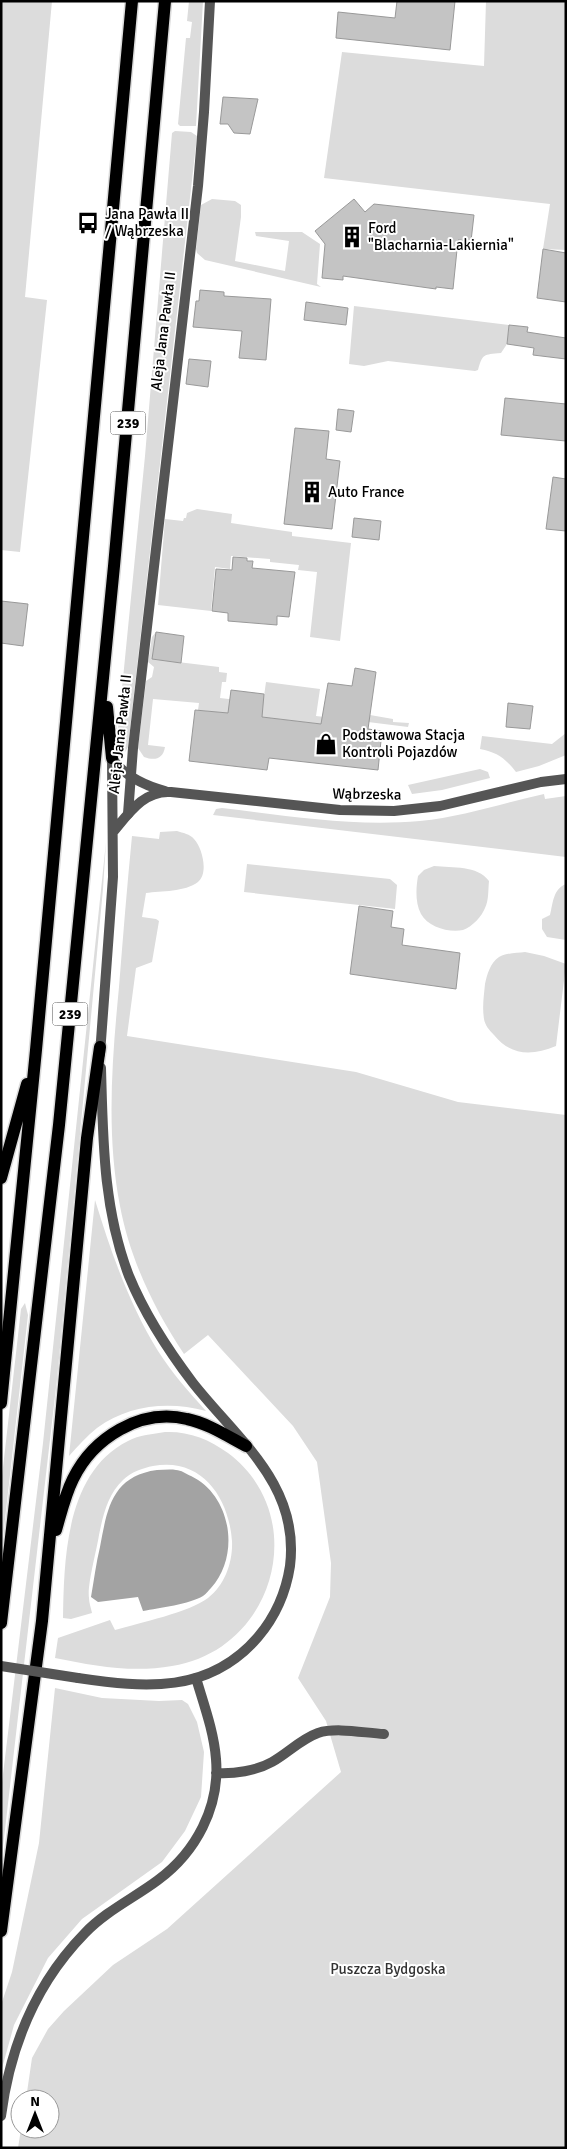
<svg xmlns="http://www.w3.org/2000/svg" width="567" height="2149" font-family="Signika,sans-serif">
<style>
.green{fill:#dcdcdc}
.water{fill:#a3a3a3}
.building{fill:#c4c4c4;stroke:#999}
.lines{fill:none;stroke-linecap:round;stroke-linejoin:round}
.primary-casing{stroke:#dbdbdb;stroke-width:15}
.minor{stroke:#555;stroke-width:10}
.tertiary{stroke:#555;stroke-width:10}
.primary{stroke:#000;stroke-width:12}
.tertiary-bridge{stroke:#555;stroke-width:10}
.labels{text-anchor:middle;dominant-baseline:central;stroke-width:4;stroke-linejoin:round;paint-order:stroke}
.shield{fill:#fff;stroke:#4c4c4c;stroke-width:1}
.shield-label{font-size:14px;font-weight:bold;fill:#000}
.poi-label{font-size:15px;fill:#000;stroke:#fff;text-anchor:start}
.street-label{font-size:15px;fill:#000;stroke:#fff}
.park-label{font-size:15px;fill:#333;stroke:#fff}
</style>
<rect width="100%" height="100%" fill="#fff"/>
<path class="green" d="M1 1H52L25 297 47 300 20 552 1 550Z
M189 1H203L196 126H180L178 124 186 38H190L192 22 187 21Z
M486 1H566V250L543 249 550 204 324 178 342 52 484 66Z
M175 131 191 132 197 136 128 747 125 752 120 746 118 729 145 456 172 133Z
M212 199 235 201 241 205V217L235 261 285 271 289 241 256 236 255 232H302L320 244 317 284 321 287 205 260 197 253 196 249 201 205Z
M354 306 509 325 507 344 501 353C483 355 483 353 478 370L475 371 388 361 364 366 349 364Z
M197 509 232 514 231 523 292 532V536L351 543 340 641 310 637 317 572 298 570 299 565 270 562V559L231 556 230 569 215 567 211 611 158 605 165 519 183 521 184 518H186L187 513Z
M156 632 153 659 219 667V672L227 673 226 682H222L220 698 263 703 266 682 320 689 316 716 342 719 370 715 393 719V722L409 723 408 727 368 722 366 729 198 710 199 703 153 699 148 745 165 747C163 759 155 761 144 757L138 748 146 681 152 677 154 667 148 662 152 637Z
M566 733V755L539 766 516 772C506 759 497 752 480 749L482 736 552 744Z
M480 769 488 772 490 778 442 790 412 794 408 785Z
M544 794 545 799 566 796V857L213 815 216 809 222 808C288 816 354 827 420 821 462 817 503 803 544 794Z
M177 831C183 833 190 834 194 839 202 847 209 873 198 882 185 892 161 891 146 893L142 917 156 919 159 921 152 962 136 968 127 1036 356 1072 458 1102 566 1115V2148H18L21 2129H50V2099H26L32 2058 48 2029 64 2011 113 1965 167 1929 341 1772 326 1721 298 1678 330 1597 331 1563 317 1462 293 1426 208 1335 184 1354C154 1309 130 1259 120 1206 106 1134 112 1060 119 987 123 937 127 886 132 836L159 839 160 832Z
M106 842 103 889 57 1379 1 1864V1791L43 1443Z
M247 864 390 879 397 885 395 909 244 892Z
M434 866C453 868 477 865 489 881 488 890 489 900 485 908 482 916 472 927 463 930 449 933 428 927 421 914 415 903 416 888 418 876L424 870Z
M566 884V940L547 937 542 929V919L550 915C553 903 553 889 566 884Z
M525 952 544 956 566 964 556 1046C532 1056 511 1056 494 1035 489 1030 485 1025 484 1019 482 1007 484 995 485 984 487 975 490 963 499 957 506 953 517 953 525 952Z
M95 1200C111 1252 129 1304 158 1351 172 1373 189 1392 206 1411 168 1401 129 1405 97 1428 87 1436 78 1446 69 1456Z
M25 1303 28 1315 1 1555V1485L21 1309Z
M165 1432C188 1431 209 1439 228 1453 312 1516 275 1650 172 1666 133 1673 94 1666 55 1658L58 1638 110 1620 115 1630C139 1623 190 1612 208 1598 225 1585 233 1562 232 1541 229 1498 202 1457 153 1466 143 1468 131 1472 123 1480 108 1494 103 1515 99 1535 97 1549 87 1585 89 1598 89 1603 91 1608 92 1613L71 1619 63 1618C64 1558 66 1472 128 1441 139 1435 153 1434 165 1432Z
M55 1688 102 1698 159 1701 182 1700 188 1704 197 1722 204 1752 201 1797 185 1831 162 1862 82 1919 48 1958 14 2025 1 2072V2005L12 1972 39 1843Z"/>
<path class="water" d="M157 1470C163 1470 170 1469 176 1470 181 1470 186 1474 191 1476 231 1495 241 1555 211 1588 209 1590 206 1594 203 1596 190 1604 159 1608 143 1611L138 1597 98 1602 91 1597C94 1580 96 1563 100 1547 107 1509 112 1476 157 1470Z"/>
<path class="building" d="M397 1H455L450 50 336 38 338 12 395 18Z
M223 97 258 99 250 134 234 133 228 124H220Z
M354 199 365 212 374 204 474 215 471 241 458 240 453 289 436 287V289L343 276V280L322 278 325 244 315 231Z
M543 249 566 253V302L537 298Z
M200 290 224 292V296L271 299 266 360 239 358 242 331 193 327 196 301H199Z
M306 302 348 308 346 325 304 320Z
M509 325 528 327 527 332 566 338V359L533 355 534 348 507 344Z
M189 359 211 361 208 387 186 384Z
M505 398 566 404V441L501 435Z
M338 409 354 411 351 432 336 430Z
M295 428 329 431 326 459 340 461 332 529 284 524Z
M553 477 566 479V531L546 529Z
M354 518 381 521 379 540 352 537Z
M233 557 247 558V561H253L252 568 295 572 289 617 277 616V625L228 621V613L212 611 216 569 232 570Z
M1 601 28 604 23 646 1 643Z
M156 632 184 636 181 663 152 659Z
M355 668 376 672 368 729 382 731 378 770 269 758 267 770 189 761 195 710 228 713 231 690 264 694 262 717 321 724 328 683 352 686Z
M508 703 533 706 530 729 506 727Z
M359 906 393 911 391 927 404 929 402 945 460 953 456 989 350 974Z"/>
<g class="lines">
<g class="primary-casing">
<path id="primary" d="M107 707 112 758
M1 1178 27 1084
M1 1403 36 1050 132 1
M56 1530C61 1513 65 1495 73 1479 93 1438 140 1408 187 1419 207 1423 227 1436 246 1446
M1 1623 59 1125 114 566 165 1
M1 1931 42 1621 87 1138 100 1047"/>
</g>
<path class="minor" d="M128 814 133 748 198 186 204 112 210 1
M216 1773C234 1774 256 1771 272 1762 288 1753 301 1739 318 1733 337 1727 364 1733 384 1734
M1 2116C10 2047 36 1983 85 1933 106 1911 134 1898 158 1880 196 1852 220 1807 216 1759 214 1732 204 1705 196 1678"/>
<path class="tertiary" d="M112 758C124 776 143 785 165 791
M113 832C129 813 144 790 171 792L340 810 394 811 440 806 541 782 566 779
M100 1054 113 877 112 758
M78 1678C145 1688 209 1694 258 1637 275 1617 286 1592 290 1566 300 1485 238 1440 193 1383 168 1350 145 1315 129 1276 103 1209 103 1139 101 1068"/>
<use href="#primary" class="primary"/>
<path class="tertiary-bridge" d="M1 1666 78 1678"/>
</g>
<defs>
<g id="bus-bare" transform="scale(1.725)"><path d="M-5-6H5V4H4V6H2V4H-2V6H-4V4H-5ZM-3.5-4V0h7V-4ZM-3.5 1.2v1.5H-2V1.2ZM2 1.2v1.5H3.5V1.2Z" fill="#000" stroke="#fff" stroke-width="2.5" paint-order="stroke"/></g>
<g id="building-bare" transform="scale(1.725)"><path d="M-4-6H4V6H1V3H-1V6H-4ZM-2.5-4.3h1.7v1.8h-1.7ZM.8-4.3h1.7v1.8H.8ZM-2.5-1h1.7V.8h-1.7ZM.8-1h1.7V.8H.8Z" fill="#000" stroke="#fff" stroke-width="2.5" paint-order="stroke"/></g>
<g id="shop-bare" transform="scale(1.725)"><path d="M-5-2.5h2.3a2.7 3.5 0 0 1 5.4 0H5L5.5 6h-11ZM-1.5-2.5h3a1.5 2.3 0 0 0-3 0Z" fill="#000" stroke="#fff" stroke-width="2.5" paint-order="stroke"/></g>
</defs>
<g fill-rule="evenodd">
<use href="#bus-bare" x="88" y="223"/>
<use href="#building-bare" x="352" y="237"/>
<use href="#building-bare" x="312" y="492"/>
<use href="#shop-bare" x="326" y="744"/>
</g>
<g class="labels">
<g class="shield">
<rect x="110.5" y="411.5" width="35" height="23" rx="4"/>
<rect x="52.5" y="1002.5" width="35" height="23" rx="4"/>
</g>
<g class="shield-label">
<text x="128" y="423">239</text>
<text x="70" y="1014">239</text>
</g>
<g class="poi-label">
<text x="105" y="214">Jana Pawła II<tspan x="105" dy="17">/ Wąbrzeska</tspan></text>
<text x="368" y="228">Ford<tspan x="368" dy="17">"Blacharnia-Lakiernia"</tspan></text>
<text x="328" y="492">Auto France</text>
<text x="342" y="735">Podstawowa Stacja<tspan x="342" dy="17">Kontroli Pojazdów</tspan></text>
</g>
<g class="street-label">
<text transform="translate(163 331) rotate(-83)">Aleja Jana Pawła II</text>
<text transform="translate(120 734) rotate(-84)">Aleja Jana Pawła II</text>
<text transform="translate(367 794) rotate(1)">Wąbrzeska</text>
</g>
<g class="park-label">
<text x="388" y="1969">Puszcza Bydgoska</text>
</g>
</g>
<rect width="567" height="2149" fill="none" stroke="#000000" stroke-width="5"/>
<g transform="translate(35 2114)"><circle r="24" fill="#ffffff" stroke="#999999"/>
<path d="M0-4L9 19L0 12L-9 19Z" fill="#000000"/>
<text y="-8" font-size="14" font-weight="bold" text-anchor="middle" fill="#000000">N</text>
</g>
</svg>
